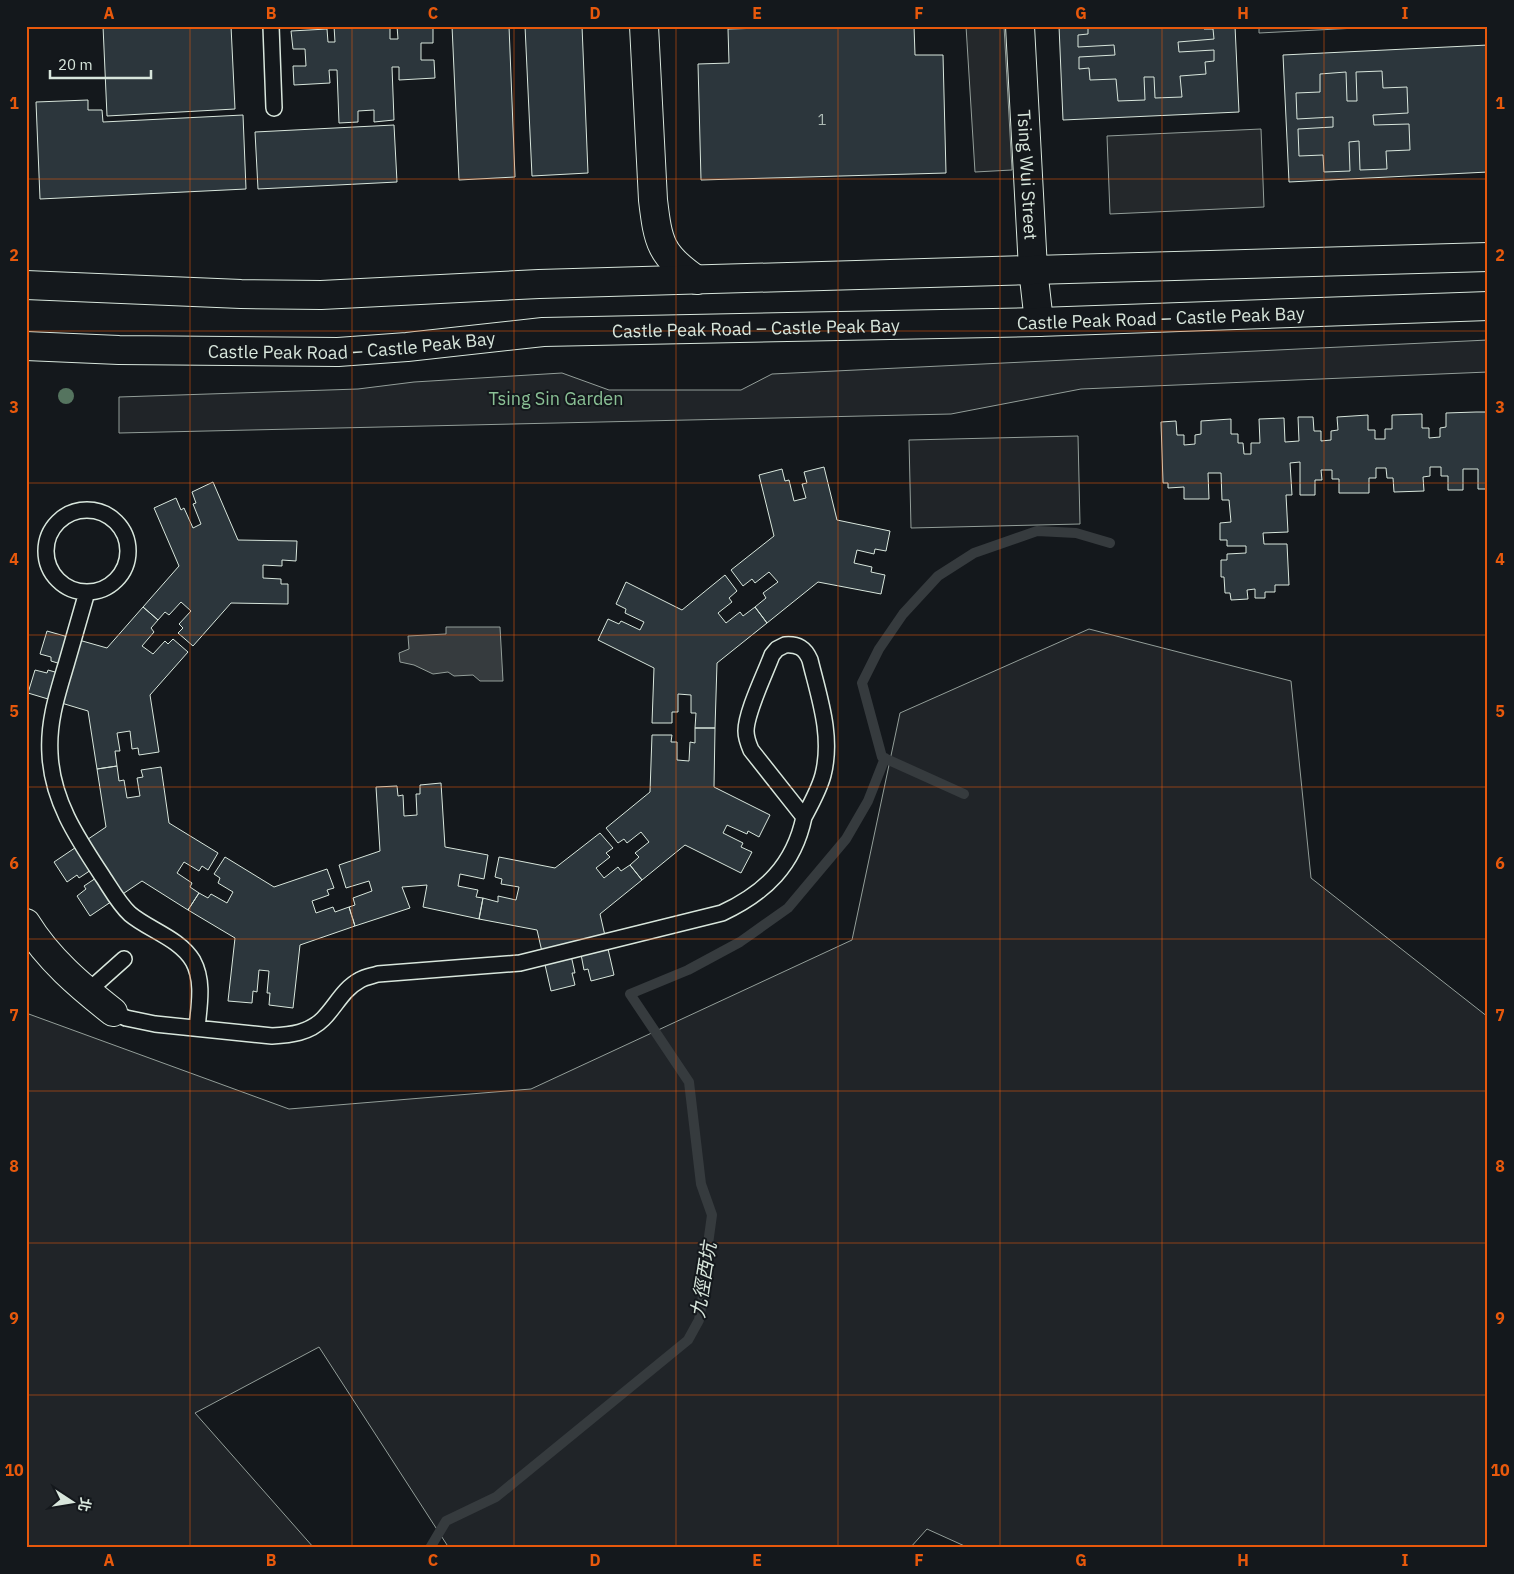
<svg xmlns="http://www.w3.org/2000/svg" width="1514" height="1574" font-family="'IBM Plex Sans','Noto Sans TC',sans-serif">
<style>
.green{fill:#202428;stroke:#939e99}
.parking{fill:#24282b;stroke:#939e99}
.water{fill:#363b3e;stroke:#939e99}
.lines{fill:none;stroke-linecap:round;stroke-linejoin:round}
.stream{stroke:#363b3e;stroke-width:10}
.building{fill:#2c363c;stroke:#d8e6dc}
.service-casing{stroke:#d8e6dc;stroke-width:18}
.minor-casing{stroke:#d8e6dc;stroke-width:30}
.secondary-casing{stroke:#d8e6dc;stroke-width:30}
.service{stroke:#14181c;stroke-width:15}
.minor{stroke:#14181c;stroke-width:28}
.secondary{stroke:#14181c;stroke-width:28}
.tree{fill:#55745f}
.grid{fill:none;stroke:#e8590c;stroke-width:1;stroke-opacity:0.55}
.labels{text-anchor:middle;dominant-baseline:central;stroke-width:4;stroke-linejoin:round;paint-order:stroke}
.number-label{font-size:15px;fill:#adbab4}
.street-label{font-size:18px;fill:#d8e6dc;stroke:#14181c}
.park-label{font-size:18px;fill:#8ac095;stroke:#14181c}
.water-label{font-size:19px;font-style:italic;fill:#d8e6dc;stroke:#14181c}
.neatline{fill:none;stroke:#e8590c;stroke-width:2}
.grid-label{font-size:16px;text-anchor:middle;font-weight:bold;fill:#e8590c}
</style>
<rect width="100%" height="100%" fill="#14181c"/>
<path class="green" d="M1259 26H1396L1259 33Z
M1488 340V372L1081 389 951 414 119 433V397L358 389 414 382 562 373 609 390H741L772 374Z
M1078 436 1080 524 911 528 909 440Z
M1089 629 1291 681 1311 878 1488 1017V1548H969L927 1529 910 1548H449L319 1347 195 1413 314 1548H26V1013L289 1109 531 1089 852 940 900 713Z"/>
<path class="parking" d="M966 26H1004L1012 170 975 172Z
M1261 129 1264 207 1110 214 1107 136Z"/>
<path class="water" d="M446 627H500L503 681H480L473 675 454 676 448 672 433 674 414 665 400 662 399 653 409 649 408 636 446 634Z"/>
<g class="lines">
<path class="stream" d="M964 794 882 757 862 683 879 649 903 614 938 576 974 553 1037 531 1076 533 1110 543
M430 1548 446 1521 496 1497 688 1340 699 1320 703 1296V1280L712 1215 701 1184 689 1082 630 994 688 970 740 942 788 908 846 839 868 801 885 758"/>
</g>
<path class="building" d="M103 26H231L235 109 107 116Z
M334 26H390V39H398L397 26H433V43H421V60H434L435 78 399 80V67H392L394 120 374 122V110L358 111V122L339 123 337 70H329L330 83 294 85 293 66H306L305 49H293L291 31 327 29 328 42H335Z
M452 26H509L515 177 459 180Z
M525 26H582L588 173 532 176Z
M840 26H914L915 55H943L946 173 701 180 698 64 729 63 728 29Z
M1059 26H1235L1239 112 1063 120Z
M1088 26H1204V29H1213L1214 39 1178 42 1179 52 1214 50V61L1205 62 1206 74 1180 76 1182 97 1155 98 1154 77H1144L1145 100 1118 101 1116 79 1090 80 1089 68 1079 69V57L1115 55 1114 45 1078 47V35L1088 34Z
M1488 45V172L1289 182 1283 55Z
M1382 71 1383 88 1407 87 1408 113 1373 115 1374 125 1409 124 1410 150 1386 151 1387 169 1360 170 1359 141 1349 142 1350 171 1324 172 1323 155 1299 156 1298 129 1333 127V117L1297 119 1296 93 1320 92V74L1346 72 1347 101H1357L1356 72Z
M88 100V110H102L103 122 243 115 246 189 40 199 36 102Z
M394 125 397 182 258 189 255 132Z
M1476 412H1488V489H1478V469H1463V490H1448V476H1441V467H1430V476L1423 477 1424 491 1394 492 1393 478H1387L1386 468H1376V478H1369V493H1339V479H1332V470H1321L1322 480H1315V495H1300V462L1290 463 1292 495H1286L1288 532 1263 533 1264 544H1287L1289 585H1275V592H1265V598H1255V589L1247 590 1248 599 1231 600 1230 593H1225L1224 577H1221V560H1227V554L1246 553V546H1227V540H1220V523L1231 522 1229 500H1222L1221 473H1208L1209 499H1184V487L1168 488V483H1163L1161 422 1176 421 1177 435H1184V445L1195 444V435L1201 434V421L1231 419V434H1238V443H1243L1244 454H1251V443H1260L1259 419 1284 418 1285 442 1299 441 1298 417H1313L1314 431H1321V441L1331 440V431L1338 430 1337 417 1368 415V430H1375V439H1385V429H1392V415L1422 414V428H1429V438L1440 437V428L1446 427V413Z
M824 467 837 520 890 531 886 551 875 549 874 554 857 550 854 563 872 567 871 572 885 575 881 594 818 582 767 623 755 607 766 598 763 593 778 582 769 572 755 583 752 579 743 586 731 570 774 536 759 475 782 469 785 481 789 480 794 501 806 498 802 484 807 483 804 472Z
M213 482 238 540 297 541 296 561 282 560V566L263 565V578L281 579V584H288V604L231 603 193 646 178 633 183 628 179 624 191 611 181 602 169 615 165 612 158 620 143 607 179 566 154 508 176 498 181 510 184 508 193 528 201 524 193 504 196 503 192 492Z
M725 575 737 591 729 598 732 602 718 613 726 623 740 612 743 616 755 607 767 623 717 663 715 728H695L696 713H691V695L678 694V712H672V723H652L654 668 598 640 608 619 619 624 621 621 640 630 644 622 625 613 626 609 616 604 626 582 682 610Z
M143 607 158 620 151 628 154 632 142 646 153 654 165 641 168 644 173 639 188 652 150 695 159 752 139 755 138 748 132 749 130 731 117 733 120 751H115L117 766 97 769 88 711 28 693 35 670 47 673 48 670 69 676 71 667 51 661V657L40 654 47 631 107 648Z
M695 728H715L714 787 770 815 759 837 748 831 747 834 727 825 723 833 743 843 741 847 752 852 741 873 685 845 642 880 630 865 639 857 635 853 649 842 641 832 627 843 624 839 618 843 606 828 650 792 652 735H672L671 742H677V760L689 761 690 742 695 743Z
M117 766 119 781 124 780 127 798 140 796 137 778 143 777 141 770 161 767 169 823 218 853 208 870 202 866 199 871 184 862 177 873 192 883 190 887 199 893 188 910 142 881 90 916 77 896 86 889 84 886 102 874 97 866 79 878 77 875 67 882 54 862 106 827 97 769Z
M441 783 445 847 488 855 484 879 460 874 458 886 478 890 476 897 483 898 479 919 423 907 427 885 402 887 410 908 355 926 349 907 355 905 353 898 372 891 369 881 346 888 339 865 380 851 376 787 397 786 398 796 403 795 404 816 417 815 416 794H420V785Z
M600 833 613 848 606 853 610 857 596 868 604 878 618 867 621 871 630 865 642 880 600 914 614 975 591 981 588 969 584 970 580 949 570 951 575 973H572L575 985 551 991 537 930 479 919 483 898 498 902V896L516 900 519 887 501 884 502 879 495 877 499 857 555 868Z
M225 857 274 887 327 869 334 888 327 890 329 895 312 901 316 913 333 907 335 912 349 907 355 926 300 945 293 1008 269 1005 270 993H267L269 971 259 970 257 992 253 991 252 1003 228 1001 235 938 188 910 199 893 208 898 211 894 227 903 233 892 218 883 220 878 214 874Z"/>
<g class="lines">
<g class="service-casing">
<path id="service" d="M271 26 274 108
M46 551a41 41 0 1 1 82 0a41 41 0 1 1-82 0Z
M87 592C80 616 73 641 66 665 57 695 48 722 50 754 52 801 78 839 103 877 111 889 119 904 130 914 149 930 179 938 193 961 204 981 199 1006 197 1028
M785 645C798 644 805 648 810 660 819 697 833 736 823 775 819 790 811 804 804 817L751 750C748 743 746 738 746 731 746 712 765 674 772 655L777 649Z
M87 992 124 959
M113 1012 126 1018 155 1024 272 1036C291 1035 309 1033 323 1019 336 1006 343 989 360 980 365 977 372 976 378 974L520 963 722 913C765 893 794 865 804 817"/>
</g>
<g class="minor-casing">
<g id="minor">
<path d="M644 26 653 200C658 242 660 255 697 280"/>
<path id="s1" d="M1020 26 1033 269 1039 322"/>
<path d="M26 923C48 959 80 986 113 1012"/>
</g>
</g>
<g class="secondary-casing">
<g id="secondary">
<path d="M26 285 241 294 321 295 539 284 1488 257"/>
<path id="s2" d="M26 346 119 350 338 352 407 347 543 332 1039 322 1488 306"/>
</g>
</g>
<use href="#service" class="service"/>
<use href="#minor" class="minor"/>
<use href="#secondary" class="secondary"/>
</g>
<circle class="tree" cx="66" cy="396" r="8"/>
<path class="grid" d="M190 26V1548M352 26V1548M514 26V1548M676 26V1548M838 26V1548M1000 26V1548M1162 26V1548M1324 26V1548M26 179H1488M26 331H1488M26 483H1488M26 635H1488M26 787H1488M26 939H1488M26 1091H1488M26 1243H1488M26 1395H1488"/>
<g class="labels">
<g class="number-label">
<text x="822" y="119">1</text>
</g>
<g class="street-label">
<text stroke="none"><textPath href="#s1" startOffset="149">Tsing Wui Street</textPath></text>
<text stroke="none"><textPath href="#s2" startOffset="1136">Castle Peak Road – Castle Peak Bay</textPath></text>
<text stroke="none"><textPath href="#s2" startOffset="731">Castle Peak Road – Castle Peak Bay</textPath></text>
<text stroke="none"><textPath href="#s2" startOffset="326">Castle Peak Road – Castle Peak Bay</textPath></text>
</g>
<g class="park-label">
<text x="556" y="398">Tsing Sin Garden</text>
</g>
<g class="water-label">
<text transform="translate(703 1280) rotate(-81)">九徑西坑</text>
</g>
</g>
<rect width="1514" height="1574" fill="none" stroke="#14181c" stroke-width="55"/>
<g transform="translate(72 1502) rotate(102)" stroke="#14181c" stroke-width="4" paint-order="stroke">
<path d="M0-4L9 19L0 12L-9 19Z" fill="#d8e6dc"/>
<text y="-8" font-size="14" font-weight="bold" text-anchor="middle" fill="#d8e6dc">北</text>
</g>
<path d="M50 70v8h101v-8" fill="none" stroke="#d8e6dc" stroke-width="2.5"/>
<text x="58" y="70" font-size="15" fill="#d8e6dc" stroke="#14181c" stroke-width="4" paint-order="stroke">20 m</text>
<rect x="28" y="28" width="1458" height="1518" class="neatline"/>
<g class="grid-label">
<text x="109" y="19">A</text>
<text x="271" y="19">B</text>
<text x="433" y="19">C</text>
<text x="595" y="19">D</text>
<text x="757" y="19">E</text>
<text x="919" y="19">F</text>
<text x="1081" y="19">G</text>
<text x="1243" y="19">H</text>
<text x="1405" y="19">I</text>
<text x="14" y="109">1</text>
<text x="1500" y="109">1</text>
<text x="14" y="261">2</text>
<text x="1500" y="261">2</text>
<text x="14" y="413">3</text>
<text x="1500" y="413">3</text>
<text x="14" y="565">4</text>
<text x="1500" y="565">4</text>
<text x="14" y="717">5</text>
<text x="1500" y="717">5</text>
<text x="14" y="869">6</text>
<text x="1500" y="869">6</text>
<text x="14" y="1021">7</text>
<text x="1500" y="1021">7</text>
<text x="14" y="1172">8</text>
<text x="1500" y="1172">8</text>
<text x="14" y="1324">9</text>
<text x="1500" y="1324">9</text>
<text x="14" y="1476">10</text>
<text x="1500" y="1476">10</text>
<text x="109" y="1566">A</text>
<text x="271" y="1566">B</text>
<text x="433" y="1566">C</text>
<text x="595" y="1566">D</text>
<text x="757" y="1566">E</text>
<text x="919" y="1566">F</text>
<text x="1081" y="1566">G</text>
<text x="1243" y="1566">H</text>
<text x="1405" y="1566">I</text>
</g>
</svg>
